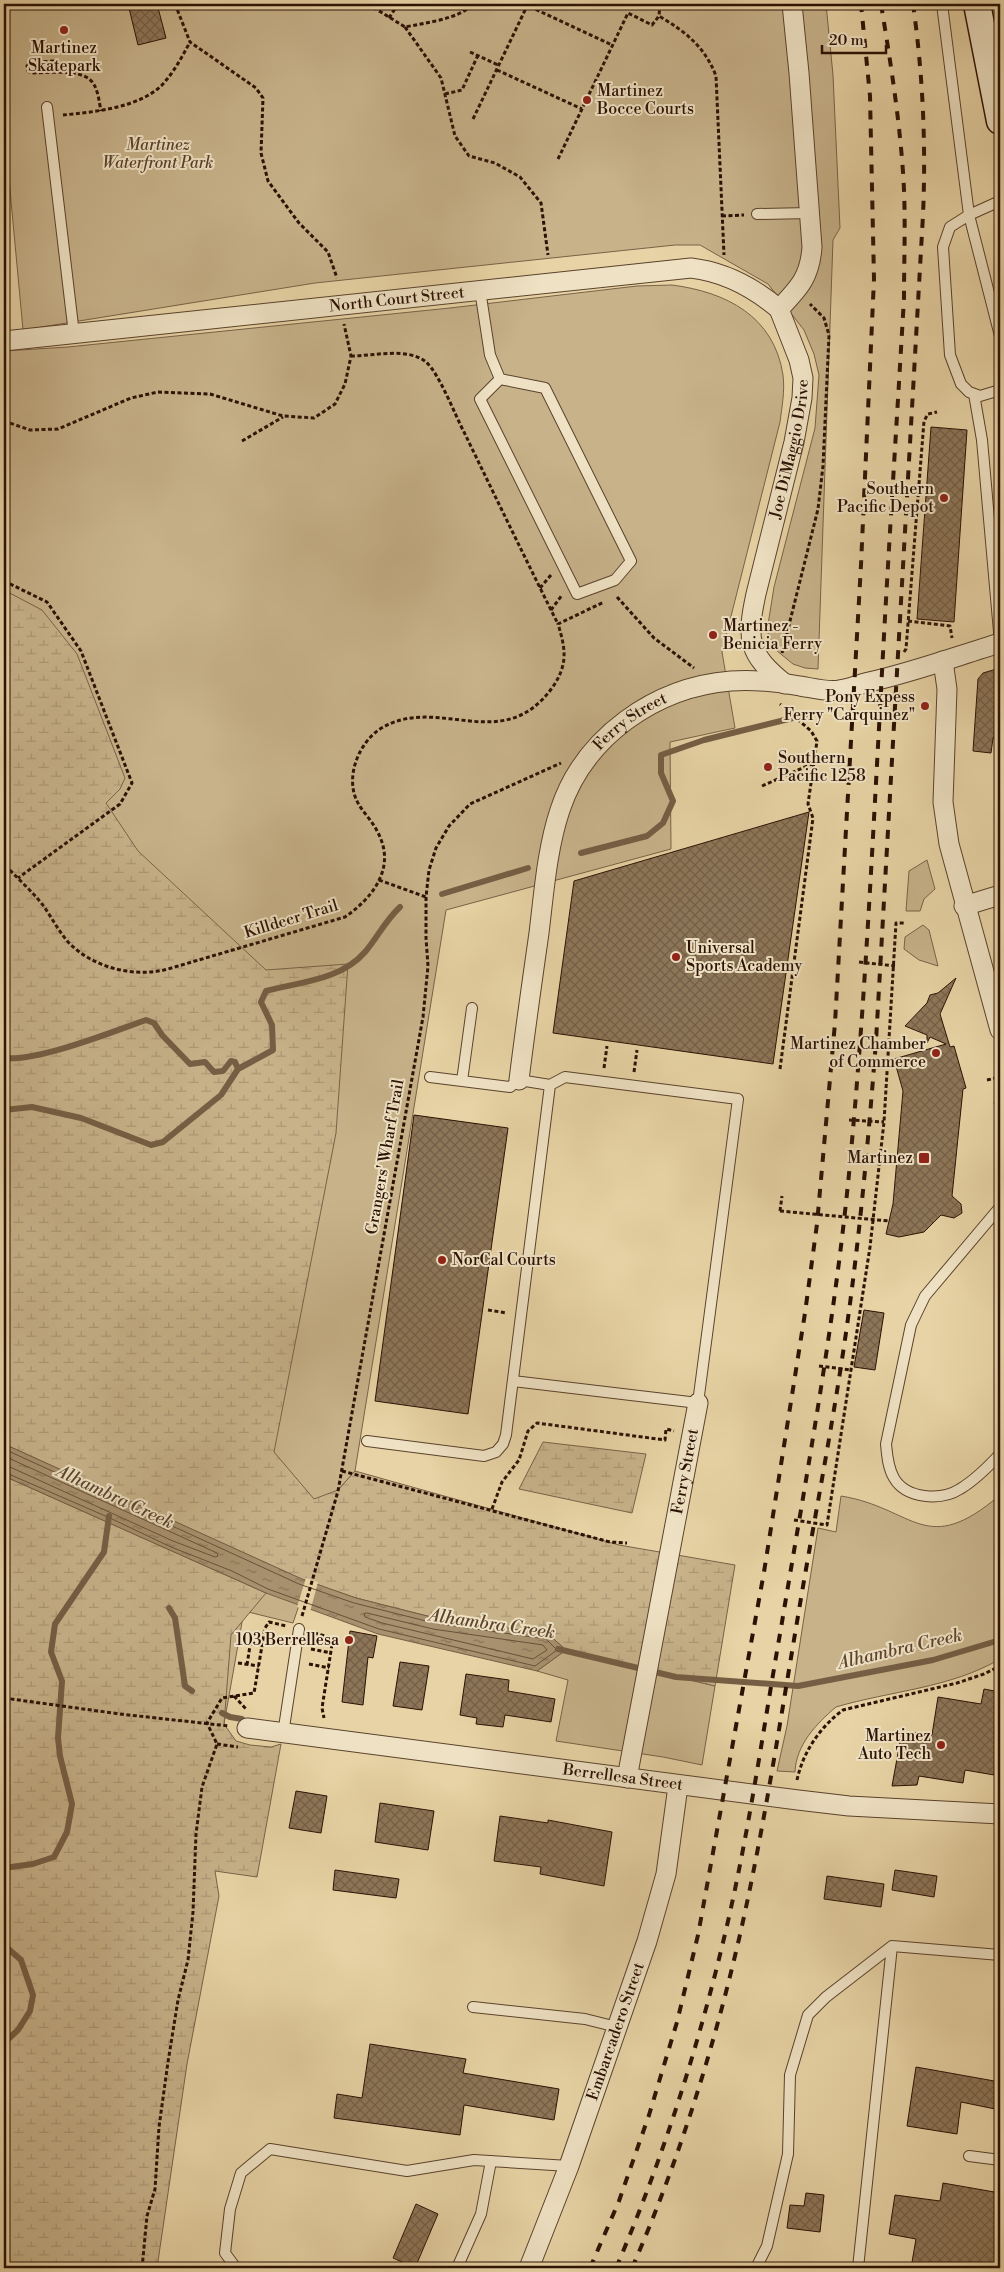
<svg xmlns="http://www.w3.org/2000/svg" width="1004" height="2272" font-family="'Libre Bodoni',serif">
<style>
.green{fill:#c7b28a;stroke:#796247}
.wetland{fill:url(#wetland-marsh);stroke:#796247}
.water{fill:url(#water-ripples);stroke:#755e44}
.pier{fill:#e7d3a5}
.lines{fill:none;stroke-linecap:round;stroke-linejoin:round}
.shore{stroke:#695139;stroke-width:1}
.stream{stroke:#755e44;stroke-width:6}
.building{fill:url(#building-cross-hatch);stroke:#2b1104}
.service-casing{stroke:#5a422c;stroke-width:12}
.minor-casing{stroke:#5a422c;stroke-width:21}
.secondary-casing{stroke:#2b1104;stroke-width:29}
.path{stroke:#2b1104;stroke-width:3;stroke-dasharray:4 2.5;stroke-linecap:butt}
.service{stroke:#efe2c4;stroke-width:10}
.minor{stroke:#efe2c4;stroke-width:19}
.secondary{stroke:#efe2c4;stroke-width:26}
.rail{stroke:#2b1104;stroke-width:4;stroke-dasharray:9 9;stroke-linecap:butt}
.path-bridge{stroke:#2b1104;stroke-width:3;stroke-dasharray:4 2.5;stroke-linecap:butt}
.poi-dot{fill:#8f2418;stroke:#efe2c4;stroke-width:2}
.labels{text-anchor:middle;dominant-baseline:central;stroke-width:4;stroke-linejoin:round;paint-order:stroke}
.poi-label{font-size:16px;fill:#2b1104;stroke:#efe2c4;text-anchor:end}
.park-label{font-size:16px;font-style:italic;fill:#5a412c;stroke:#efe2c4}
.street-label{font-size:16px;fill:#2b1104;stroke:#efe2c4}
.water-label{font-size:18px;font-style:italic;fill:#5d442e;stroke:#efe2c4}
</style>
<defs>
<pattern id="wetland-marsh" width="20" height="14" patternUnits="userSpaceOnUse" patternTransform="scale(1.25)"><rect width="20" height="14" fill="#c7b28a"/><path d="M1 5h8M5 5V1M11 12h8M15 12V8" fill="none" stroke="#ab9875"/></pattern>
<pattern id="water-ripples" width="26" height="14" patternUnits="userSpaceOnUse" patternTransform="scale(1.25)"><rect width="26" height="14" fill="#a7916e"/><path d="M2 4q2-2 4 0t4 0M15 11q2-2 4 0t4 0" fill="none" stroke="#887558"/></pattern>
<pattern id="building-cross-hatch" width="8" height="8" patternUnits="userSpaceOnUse" patternTransform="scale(1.25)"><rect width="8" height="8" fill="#8d7658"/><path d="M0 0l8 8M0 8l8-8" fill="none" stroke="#735f47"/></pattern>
</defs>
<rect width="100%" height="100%" fill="#e7d3a5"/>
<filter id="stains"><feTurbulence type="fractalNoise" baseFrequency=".004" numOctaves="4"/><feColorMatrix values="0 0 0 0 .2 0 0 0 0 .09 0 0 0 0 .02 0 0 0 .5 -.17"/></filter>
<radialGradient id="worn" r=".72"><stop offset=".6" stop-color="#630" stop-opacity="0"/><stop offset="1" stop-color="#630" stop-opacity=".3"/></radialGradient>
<path class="green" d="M4 4H826L833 75 840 228 833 240 818 669 805 668 793 664 776 650 767 631 774 587 815 428 819 375 814 354 804 330 768 284 700 245H675L315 283 23 330 4 125Z
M672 285C726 292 774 316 783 375 785 391 782 406 780 422L722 652 735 728 670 742 671 849 446 910 355 1471 338 1490 293 1623 244 1611 224 1724 4 2268V351L68 347 450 308 637 286Z
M927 860 935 889 924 899 920 911H906L909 871Z
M923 925 929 930 938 966 919 960 904 949 905 937Z
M1000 1495V1659C951 1688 890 1691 836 1707 816 1724 796 1745 795 1772L777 1771 787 1726 818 1528 836 1532 841 1496C915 1508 925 1559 1000 1495Z
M566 1650 715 1686 702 1765 663 1757 556 1741 568 1680 537 1671Z"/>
<path class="wetland" d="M4 590 42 610 77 654 125 778 120 789 106 803 138 851 266 970 348 964 336 1133 274 1452 314 1499 338 1490 355 1471 619 1545 735 1565 715 1686 566 1650 548 1634 435 1618 356 1598 301 1579 4 1444Z
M543 1442 646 1454 632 1513 519 1489Z
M4 1476 266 1593 231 1635 224 1724 236 1741 250 1745 271 1747 281 1744 257 1877 215 1871 219 1896 187 2064 157 2268H4Z"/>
<path class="water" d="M4 1444 302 1579 356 1598 435 1618 548 1634 566 1650 537 1671 378 1634 266 1593 4 1476Z"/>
<path class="pier" d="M306 1578 318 1582 310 1612 297 1607Z"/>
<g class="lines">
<path class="shore" d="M4 1449 299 1584 354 1603 434 1623 546 1639 557 1650 535 1666 379 1629 268 1589 232 1571 171 1547 110 1518 4 1472
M4 1456 217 1553 218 1556 215 1557 173 1541 10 1467 4 1466
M367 1613 433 1629 543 1645 547 1650 533 1659 382 1623 365 1617 364 1614Z"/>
<path class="stream" d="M581 853 647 836 663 823 673 801 661 773V755L704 740 805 715
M442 894 528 868
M4 1058C37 1062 112 1032 146 1020L154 1023 162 1035 190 1064 205 1062 214 1072 223 1071 231 1061 235 1062 238 1069
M4 1110 32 1107 81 1118 151 1145 163 1142 221 1095 238 1069 273 1050 272 1025 261 1002 266 991C300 982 341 980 365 952 377 938 385 921 400 907
M169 1608 175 1618 185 1686 192 1691
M558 1649 676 1677 798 1686 933 1660 1000 1640
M222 1713 230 1717 242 1719
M4 1868 33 1864 54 1857 67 1832 72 1804 60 1756 58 1738 62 1681 51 1652 55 1624 104 1552 109 1516
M4 1945 21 1960 33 1995 30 2011 18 2030 4 2043
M4 2154 7 2160 4 2178"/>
</g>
<path class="building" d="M128 4H157L166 38 138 45Z
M931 427 967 430 954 622 917 619Z
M1000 668 999 739 993 738 991 753 973 751 978 679 983 673Z
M809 812 773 1064 553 1033 574 881Z
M956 978 940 1014 950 1047 954 1046 966 1088 963 1089 952 1196 961 1204 962 1213 954 1218 941 1215 924 1232 899 1237 886 1234 893 1204 903 1091 894 1059 946 1044 930 1037 927 1043V1035L905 1026 927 1003 930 995 938 993Z
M414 1115 508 1128 468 1414 375 1401Z
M864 1310 884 1313 875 1370 854 1367Z
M350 1631 377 1636 373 1658 368 1657 363 1705 342 1702Z
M400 1662 429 1666 422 1710 393 1706Z
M466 1674 509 1680 508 1691 555 1699 551 1722 505 1715 503 1727 476 1724 477 1718 460 1715Z
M984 1689 1000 1692V1776L965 1770 963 1783 919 1776 917 1785 892 1786 902 1731 932 1735 938 1697 981 1704Z
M296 1791 327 1796 321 1833 289 1828Z
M380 1803 434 1811 428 1850 375 1842Z
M500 1816 548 1823V1820L612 1832 604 1886 540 1874 541 1867 494 1861Z
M335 1870 399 1879 396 1898 333 1890Z
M895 1870 937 1876 934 1897 892 1890Z
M827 1876 884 1884 881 1907 824 1899Z
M370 2044 466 2059 463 2073 559 2089 554 2120 464 2105 460 2135 334 2118 337 2094 362 2098Z
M916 2067 1000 2082V2110L961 2102 957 2134 907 2126Z
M943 2183 1000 2193V2268H911L916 2239 889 2234 895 2195 940 2201Z
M806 2193 824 2195 820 2232 787 2228 790 2205 804 2206Z
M416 2204 438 2214 415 2268 393 2258Z"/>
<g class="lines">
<g class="service-casing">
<path id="service" d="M942 4 969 215 950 227 943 247 950 355 961 384 969 392 980 396 1000 390
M47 107 74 334
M1000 201 969 215 1000 336
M757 214 810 213
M480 290 490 355 500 379
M500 379 545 388 631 561 615 580 577 594 480 399Z
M974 394 982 440 1000 643
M430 1077 510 1087 519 1080 550 1085 565 1077 738 1099 698 1403 513 1381
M462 1081 472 1008
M1000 1207 925 1296 911 1325 886 1444C887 1455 888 1468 894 1478 906 1499 941 1501 960 1489 975 1480 988 1467 1000 1454
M367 1441 484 1456 496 1452 503 1444 506 1435 550 1085
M283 1734 299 1629
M473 2007 585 2019 617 2027
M969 2156 1000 2160
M236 2268 225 2253 230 2209 241 2173 270 2149 407 2171 474 2160 569 2166
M457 2268 481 2214 491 2161
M756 2268 767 2246 788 2154 790 2075 808 2015 826 1997 892 1946 1000 1955
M858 2268 892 1946"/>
</g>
<g class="minor-casing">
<g id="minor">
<path id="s1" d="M4 341 691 268C725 272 753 287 779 309"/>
<path d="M943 661 947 689 943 802 949 844 1000 1030"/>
<path id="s2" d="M785 684C748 654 746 640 756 594L794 442 802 398 803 378 799 360 779 309C799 288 810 277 812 247L799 73 792 4"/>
<path d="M964 906 1000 895"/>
<path id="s3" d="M519 1080C525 1031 532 982 539 933 544 892 547 849 560 810 584 737 655 687 731 681 754 679 778 682 800 686 813 688 827 692 839 690 849 689 860 684 869 682 914 672 957 656 1000 643"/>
<path id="s4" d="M247 1728 798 1800 849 1806 1000 1814"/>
<path id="s5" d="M627 1778 698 1403"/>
<path id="s6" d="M529 2268 569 2166 647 1941 666 1874 678 1786"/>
</g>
</g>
<g class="secondary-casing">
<path id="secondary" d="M977 4 1000 121"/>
</g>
<path class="path" d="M175 4 190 42 256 88 263 98 261 153 268 181 299 223 328 252 337 278
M368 4 405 27C424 23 460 19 473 4
M524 4 612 45
M660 4 659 16C686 32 705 47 716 76L724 255
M389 18 398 4
M405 27 441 78 455 136 469 156 495 163 520 177 541 203 548 255
M470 52 498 65
M54 61 29 63 27 66 28 71 31 73C45 73 77 69 89 79 98 85 99 102 101 111
M497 70 582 109
M445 94 462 90 478 55
M63 115C93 112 139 108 162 85 174 72 182 57 190 42
M473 119 528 4
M558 159 628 13 652 25 659 16
M722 216 744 215
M351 356C373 356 408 347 426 362 439 373 455 415 464 432 495 496 526 560 558 624
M4 421 30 430 58 429 131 398 158 392 210 394 283 416 314 418 335 404 345 384 351 356 344 324
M242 441 283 417
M4 581 47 602 81 651 132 783 120 804 18 878
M540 588 551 575
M617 597 654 638 694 668
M551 610 562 595
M908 621 950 626 952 638
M904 652 906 649 924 421 928 414 937 412
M782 653 818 509 823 466 829 335 824 318 810 304
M762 786 814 763
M4 868 9 869C21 882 35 894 45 908 53 920 60 933 69 943 94 968 134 978 168 969L345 917C374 897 397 866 377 831 372 820 361 811 356 799 346 775 359 743 380 729 437 693 502 757 552 688 568 665 566 650 558 624L604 602
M379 880 426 897
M859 962 895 966
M604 1068 607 1046
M780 1069 813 818 808 804 817 741 811 731 780 704
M634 1072 637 1050
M987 1080 1000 1077
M994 1104 1000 1102
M849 1120 884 1122
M780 1211 782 1196
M488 1310 507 1313
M819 1366 851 1370
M342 1471 610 1542 627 1543
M492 1509 502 1482 519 1460 528 1431 537 1423 665 1440 666 1429 674 1431
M794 1520 827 1525 870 1247 884 1122 896 923H905
M302 1616 338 1491 423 1017 428 966 426 938V897L429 870 436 848 449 826 470 804 561 763
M314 1633 333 1638 322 1708 324 1718
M242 1637 263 1641
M311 1649 331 1653
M238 1663 259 1666
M309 1664 329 1668
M247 1665 251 1639
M234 1696 246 1709
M4 1698 120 1714 229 1726
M217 1744 238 1747
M797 1780C803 1752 820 1727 843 1710L957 1683 984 1674 1000 1666
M142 2268 147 2216 155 2189 159 2127 168 2062 178 2000 188 1960 193 1912 196 1834 202 1787 217 1744 207 1723 222 1698 254 1693 265 1628 269 1622 286 1626"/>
<use href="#service" class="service"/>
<use href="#minor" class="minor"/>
<use href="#secondary" class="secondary"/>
<path class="rail" d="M590 2268 619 2201 649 2115 677 2022 698 1935 764 1572 805 1313 817 1224 835 1023 861 565 874 279 870 96 861 4
M616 2268C662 2161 698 2048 725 1934 749 1833 763 1730 781 1628 808 1466 838 1305 852 1141 865 997 872 853 880 710 887 573 896 436 904 298 904 256 906 214 903 172 899 115 890 59 881 4
M632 2268C678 2163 713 2051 739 1939 763 1834 779 1728 797 1622 814 1519 835 1415 849 1311 861 1222 869 1132 876 1041L923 215C926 144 923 75 913 4"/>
<path class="path-bridge" d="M780 1211 889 1221"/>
</g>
<g class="poi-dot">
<circle cx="64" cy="30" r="5"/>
<circle cx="587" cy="100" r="5"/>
<circle cx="944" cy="498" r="5"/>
<circle cx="713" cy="635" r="5"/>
<circle cx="925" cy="706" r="5"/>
<circle cx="768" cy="767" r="5"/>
<circle cx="676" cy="957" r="5"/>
<circle cx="936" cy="1053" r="5"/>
<rect x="918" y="1152" width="12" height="12" rx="2.5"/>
<circle cx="442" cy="1260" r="5"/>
<circle cx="349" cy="1640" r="5"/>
<circle cx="941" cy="1745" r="5"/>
</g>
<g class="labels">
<g class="poi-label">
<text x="64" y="48" text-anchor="middle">Martinez<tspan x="64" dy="18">Skatepark</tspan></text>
<text x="597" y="91" text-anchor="start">Martinez<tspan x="597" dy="18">Bocce Courts</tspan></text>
<text x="934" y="489">Southern<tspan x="934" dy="18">Pacific Depot</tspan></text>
<text x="723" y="626" text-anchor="start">Martinez -<tspan x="723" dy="18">Benicia Ferry</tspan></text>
<text x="915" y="697">Pony Expess<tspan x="915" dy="18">Ferry "Carquinez"</tspan></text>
<text x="778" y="758" text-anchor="start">Southern<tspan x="778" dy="18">Pacific 1258</tspan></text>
<text x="686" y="948" text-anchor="start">Universal<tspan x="686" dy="18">Sports Academy</tspan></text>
<text x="926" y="1044">Martinez Chamber<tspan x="926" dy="18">of Commerce</tspan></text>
<text x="913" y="1158">Martinez</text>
<text x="452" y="1260" text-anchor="start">NorCal Courts</text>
<text x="339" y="1640">103 Berrellesa</text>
<text x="931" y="1736">Martinez<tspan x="931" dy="18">Auto Tech</tspan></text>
</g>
<g class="park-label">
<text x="158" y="145">Martinez<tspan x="158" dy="18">Waterfront Park</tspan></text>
</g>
<g class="street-label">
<text stroke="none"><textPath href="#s1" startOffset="395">North Court Street</textPath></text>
<text stroke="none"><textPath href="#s2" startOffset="252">Joe DiMaggio Drive</textPath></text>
<text stroke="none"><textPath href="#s3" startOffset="389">Ferry Street</textPath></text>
<text transform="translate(291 919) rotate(-17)">Killdeer Trail</text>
<text transform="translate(385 1157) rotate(-80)">Grangers' Wharf Trail</text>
<text stroke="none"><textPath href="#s5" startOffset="312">Ferry Street</textPath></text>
<text stroke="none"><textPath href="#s4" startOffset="379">Berrellesa Street</textPath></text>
<text stroke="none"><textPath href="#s6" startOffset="252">Embarcadero Street</textPath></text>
</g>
<g class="water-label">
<text transform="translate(115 1497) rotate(25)">Alhambra Creek</text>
<text transform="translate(492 1624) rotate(8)">Alhambra Creek</text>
<text transform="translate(900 1649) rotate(-13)">Alhambra Creek</text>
</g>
</g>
<rect width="1004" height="2272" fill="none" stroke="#e7d3a5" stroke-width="20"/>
<rect x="5" y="5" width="994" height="2262" fill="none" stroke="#2b1104" stroke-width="2.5"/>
<rect x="10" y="10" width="984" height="2252" fill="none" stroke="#2b1104"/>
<path d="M822 45v8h64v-8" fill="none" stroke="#2b1104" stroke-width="2.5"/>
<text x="829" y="45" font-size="15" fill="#2b1104" stroke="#efe2c4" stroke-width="4" paint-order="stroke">20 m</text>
<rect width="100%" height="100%" filter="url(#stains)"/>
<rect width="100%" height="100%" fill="url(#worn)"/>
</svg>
